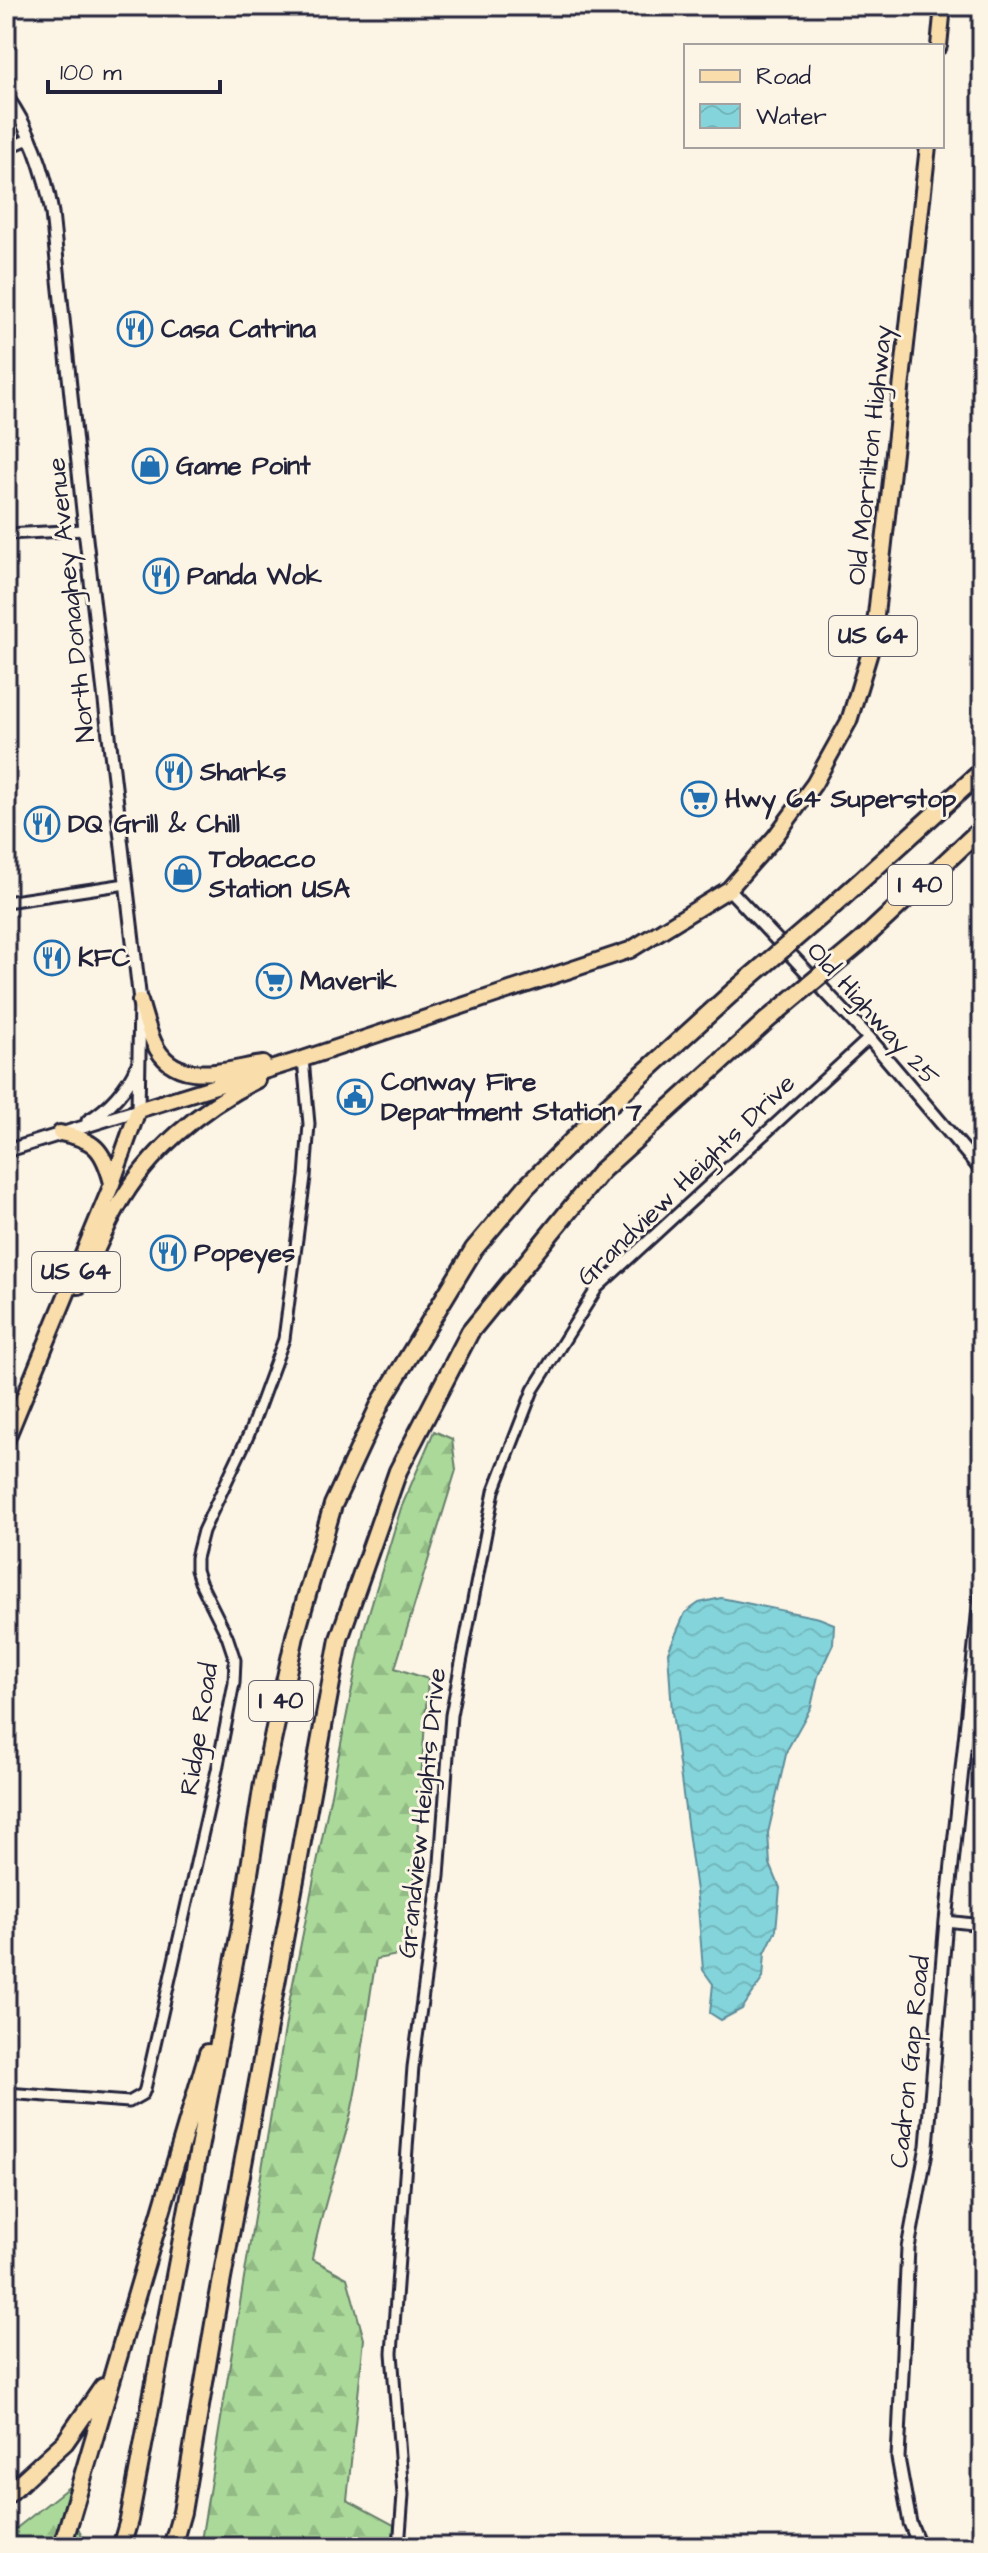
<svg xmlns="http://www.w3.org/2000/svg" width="988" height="2553" font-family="'Architects Daughter',sans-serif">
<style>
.forest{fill:url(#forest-firs);stroke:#667e6a;stroke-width:2}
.water{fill:url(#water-waves);stroke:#5d8d9b;stroke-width:2}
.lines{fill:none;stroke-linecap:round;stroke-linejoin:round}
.minor-casing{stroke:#22223b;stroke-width:15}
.tertiary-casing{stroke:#22223b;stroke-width:17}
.primary-casing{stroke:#22223b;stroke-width:20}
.motorway-casing{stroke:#22223b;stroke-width:22}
.minor{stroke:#fcf5e5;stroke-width:9}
.tertiary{stroke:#fcf5e5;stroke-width:11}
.primary{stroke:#f9deab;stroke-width:14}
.motorway{stroke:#f9deab;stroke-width:16}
.motorway-bridge-casing{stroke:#22223b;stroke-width:22;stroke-linecap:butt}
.motorway-bridge{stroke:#f9deab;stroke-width:16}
.labels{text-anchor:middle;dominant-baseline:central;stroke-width:6;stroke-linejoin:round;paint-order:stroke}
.shield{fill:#fcf5e5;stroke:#63616e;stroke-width:2}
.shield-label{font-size:24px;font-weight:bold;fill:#22223b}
.poi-label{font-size:26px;font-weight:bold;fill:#22223b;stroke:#fcf5e5;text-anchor:start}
.street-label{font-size:26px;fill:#22223b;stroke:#fcf5e5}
</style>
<defs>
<pattern id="forest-firs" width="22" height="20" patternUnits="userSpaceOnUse" patternTransform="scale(2)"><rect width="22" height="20" fill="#aad999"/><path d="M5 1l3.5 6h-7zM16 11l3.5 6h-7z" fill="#92ba85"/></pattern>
<pattern id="water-waves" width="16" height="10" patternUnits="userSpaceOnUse" patternTransform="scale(2)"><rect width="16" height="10" fill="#84d5db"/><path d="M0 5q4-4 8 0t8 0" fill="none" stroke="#72b7bd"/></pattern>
</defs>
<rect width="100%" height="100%" fill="#fcf5e5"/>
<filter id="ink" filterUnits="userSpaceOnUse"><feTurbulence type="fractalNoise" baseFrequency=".0125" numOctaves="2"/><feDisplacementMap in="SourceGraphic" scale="16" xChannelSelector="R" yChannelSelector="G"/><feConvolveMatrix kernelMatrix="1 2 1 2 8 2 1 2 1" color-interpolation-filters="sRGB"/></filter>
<g filter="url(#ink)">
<path class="forest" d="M434 1431 452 1439 456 1470 395 1668 428 1679 409 1953 376 1959C367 2011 362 2066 350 2117 338 2165 321 2211 312 2259L347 2278 364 2339 347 2500 394 2525 393 2547H200L290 1998 364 1629 401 1508Z
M70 2486 90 2489 76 2524 88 2547H6L9 2534Z"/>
<path class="water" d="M721 1598 819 1618 834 1624 833 1644 818 1676 811 1707 787 1750 768 1833 770 1864 780 1888 776 1930 765 1953 763 1978 742 2009 721 2020 710 2013 713 1984 703 1970 698 1906 672 1712 668 1652 685 1613 699 1603Z"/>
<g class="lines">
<g class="minor-casing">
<path id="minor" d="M6 149 31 138
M6 534 85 530
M6 902 126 884
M946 1921 982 1925
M6 2093 129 2102 143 2094 145 2089 217 1770 234 1683 235 1660 227 1636 200 1582 196 1570V1558L203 1531 249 1434 284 1339 305 1177 309 1124 303 1059
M399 2547 403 2495 392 2353 413 2067 439 1876 451 1715 494 1491 533 1390 597 1288 869 1038"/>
</g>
<g class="tertiary-casing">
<path id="tertiary" d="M6 96C31 131 45 171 52 213L85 530 140 1001 138 1110 6 1151
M729 889 869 1038 982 1171
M88 1121C109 1109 128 1087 137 1066
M920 2547 910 2523 898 2458 908 2248 927 2146 946 1921 982 1579"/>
</g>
<g class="primary-casing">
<path id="primary" d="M939 46 943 6
M140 1001C144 1015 148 1030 154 1043 175 1089 226 1069 263 1064
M60 1133C95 1140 103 1149 112 1183
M79 1286C93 1260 103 1233 117 1208 148 1152 201 1108 257 1080
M6 1441 112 1184 138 1110 303 1059 630 950 729 889 775 837 814 784 849 721 873 642 928 146"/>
</g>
<g class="motorway-casing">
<path id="motorway" d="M834 905 982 771
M859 943 982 828
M6 2496 65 2442 103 2387
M62 2547 208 2053
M121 2547 129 2520 240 1931 263 1783 295 1636 333 1505 381 1402 474 1249 527 1186 598 1115 734 991
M172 2547 182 2512 217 2306 339 1639 398 1471 470 1332 602 1170 766 1021"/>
</g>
<use href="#minor" class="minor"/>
<use href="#tertiary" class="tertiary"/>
<use href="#primary" class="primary"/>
<use href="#motorway" class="motorway"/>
<g class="motorway-bridge-casing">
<path id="motorway-bridge" d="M734 991 834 905
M766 1021 859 943"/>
</g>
<use href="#motorway-bridge" class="motorway-bridge"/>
</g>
</g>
<defs>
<g id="restaurant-ring" transform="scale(1.8)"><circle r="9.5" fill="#fcf5e5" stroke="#1f6fb2" stroke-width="1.5"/><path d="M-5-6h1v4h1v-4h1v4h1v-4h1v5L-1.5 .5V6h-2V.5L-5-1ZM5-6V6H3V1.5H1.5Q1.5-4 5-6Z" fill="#1f6fb2"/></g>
<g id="shop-ring" transform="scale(1.8)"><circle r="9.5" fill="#fcf5e5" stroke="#1f6fb2" stroke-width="1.5"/><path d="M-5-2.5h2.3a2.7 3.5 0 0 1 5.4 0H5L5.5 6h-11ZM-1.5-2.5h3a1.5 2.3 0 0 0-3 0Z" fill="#1f6fb2"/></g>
<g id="supermarket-ring" transform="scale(1.8)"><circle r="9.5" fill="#fcf5e5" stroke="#1f6fb2" stroke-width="1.5"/><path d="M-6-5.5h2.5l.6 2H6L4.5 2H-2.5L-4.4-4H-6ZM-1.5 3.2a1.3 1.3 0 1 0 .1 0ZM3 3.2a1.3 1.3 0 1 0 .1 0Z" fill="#1f6fb2"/></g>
<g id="civic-ring" transform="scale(1.8)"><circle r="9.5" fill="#fcf5e5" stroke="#1f6fb2" stroke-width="1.5"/><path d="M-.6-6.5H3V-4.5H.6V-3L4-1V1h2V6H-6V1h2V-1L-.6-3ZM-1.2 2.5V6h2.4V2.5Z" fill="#1f6fb2"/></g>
</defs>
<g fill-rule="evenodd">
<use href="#restaurant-ring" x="135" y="329"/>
<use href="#shop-ring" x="150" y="466"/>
<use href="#restaurant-ring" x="161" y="576"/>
<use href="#restaurant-ring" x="174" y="772"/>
<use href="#supermarket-ring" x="699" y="799"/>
<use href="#restaurant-ring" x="42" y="824"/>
<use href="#shop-ring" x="183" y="874"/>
<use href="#restaurant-ring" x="52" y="958"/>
<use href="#supermarket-ring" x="274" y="981"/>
<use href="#civic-ring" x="355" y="1097"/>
<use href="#restaurant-ring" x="168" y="1253"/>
</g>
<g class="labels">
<g class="shield">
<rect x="829" y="616" width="88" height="40" rx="6"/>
<rect x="888" y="865" width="64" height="40" rx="6"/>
<rect x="32" y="1252" width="88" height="40" rx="6"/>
<rect x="249" y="1681" width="64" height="40" rx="6"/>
</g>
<g class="shield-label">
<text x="873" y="636">US 64</text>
<text x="920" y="885">I 40</text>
<text x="76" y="1272">US 64</text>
<text x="281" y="1701">I 40</text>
</g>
<g class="poi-label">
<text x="161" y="329">Casa Catrina</text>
<text x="176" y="466">Game Point</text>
<text x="187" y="576">Panda Wok</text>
<text x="200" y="772">Sharks</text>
<text x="725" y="799">Hwy 64 Superstop</text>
<text x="68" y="824">DQ Grill &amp; Chill</text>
<text x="209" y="859">Tobacco<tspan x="209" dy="30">Station USA</tspan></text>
<text x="78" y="958">KFC</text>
<text x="300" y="981">Maverik</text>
<text x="381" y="1082">Conway Fire<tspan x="381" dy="30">Department Station 7</tspan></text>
<text x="194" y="1253">Popeyes</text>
</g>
<g class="street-label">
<text transform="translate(870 455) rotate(-84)">Old Morrilton Highway</text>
<text transform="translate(71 600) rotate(-96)">North Donaghey Avenue</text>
<text transform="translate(873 1014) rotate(48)">Old Highway 25</text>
<text transform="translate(686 1180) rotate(-44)">Grandview Heights Drive</text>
<text transform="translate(199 1729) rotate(-81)">Ridge Road</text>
<text transform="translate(422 1813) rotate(-84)">Grandview Heights Drive</text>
<text transform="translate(910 2062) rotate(-84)">Cadron Gap Road</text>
</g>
</g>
<rect width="988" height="2553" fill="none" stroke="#fcf5e5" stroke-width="32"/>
<rect x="16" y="16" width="956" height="2521" fill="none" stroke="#22223b" stroke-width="3" filter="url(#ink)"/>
<rect x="684" y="44" width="260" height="104" fill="#fcf5e5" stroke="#a5a1a1" stroke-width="2"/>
<rect x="700" y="70" width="40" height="12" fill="#f9deab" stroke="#a5a1a1" stroke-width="2"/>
<text x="756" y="84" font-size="24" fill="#22223b">Road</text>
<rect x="700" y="104" width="40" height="24" fill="url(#water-waves)" stroke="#a5a1a1" stroke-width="2"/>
<text x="756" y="124" font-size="24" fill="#22223b">Water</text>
<path d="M48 80v12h172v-12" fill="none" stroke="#22223b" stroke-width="4"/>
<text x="60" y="80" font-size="24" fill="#22223b" stroke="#fcf5e5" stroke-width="6" paint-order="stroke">100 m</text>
</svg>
